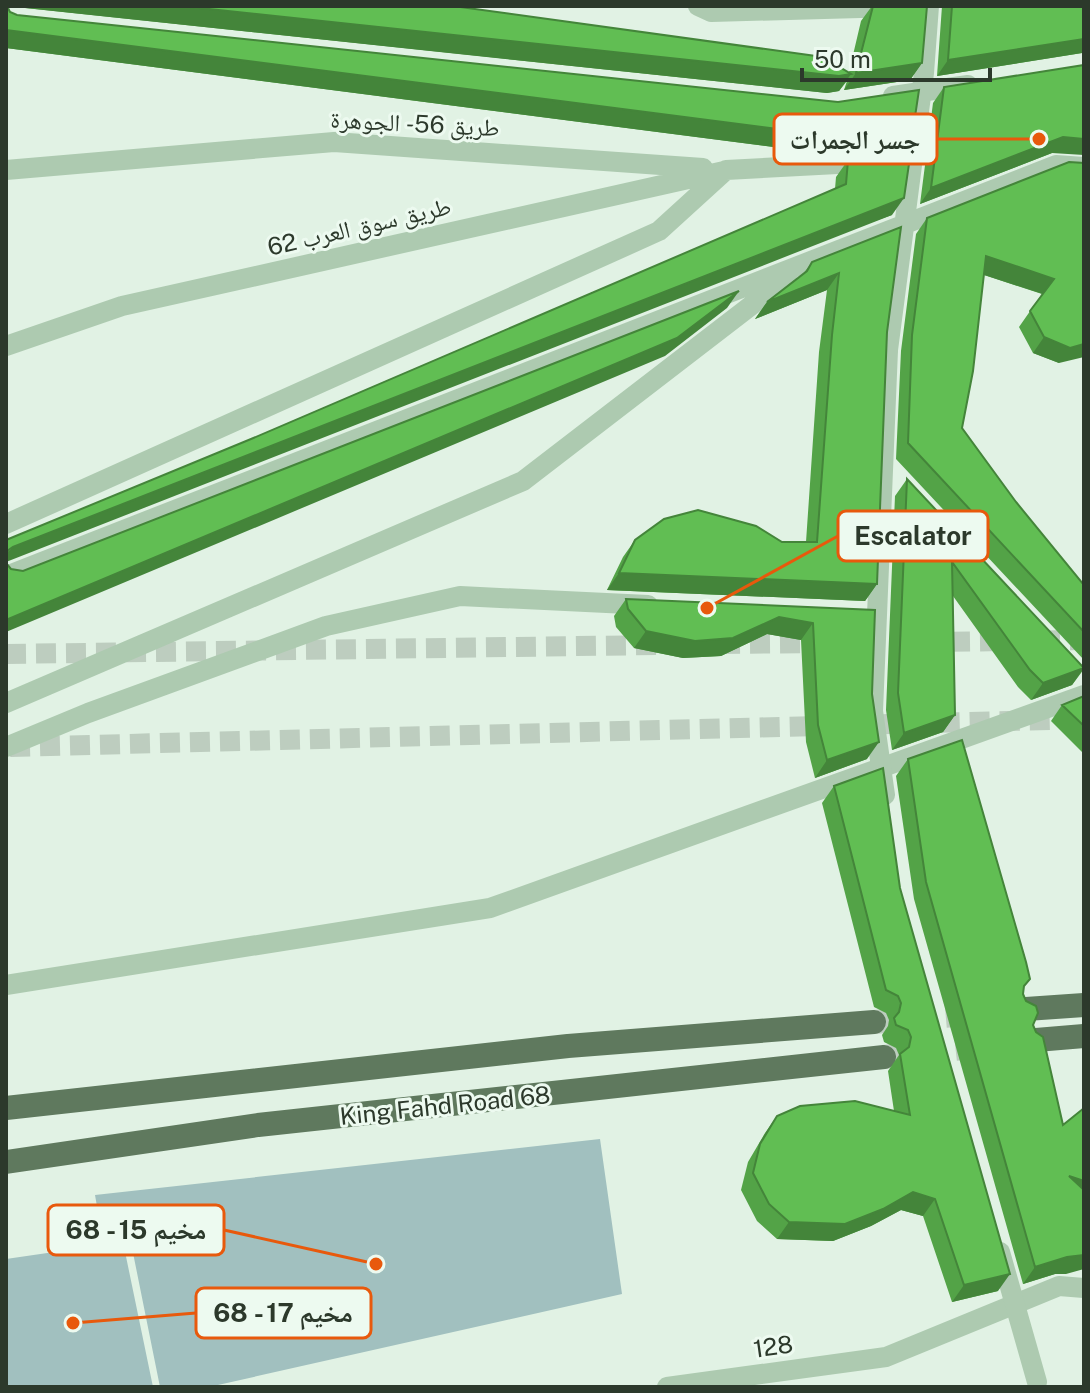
<svg xmlns="http://www.w3.org/2000/svg" width="1090" height="1393" font-family="'Public Sans','Noto Naskh Arabic',sans-serif">
<style>
.green{fill:#a1c0bf}
.lines{fill:none;stroke-linecap:round;stroke-linejoin:round}
.street-tunnel{stroke:#bdcdbf;stroke-width:20;stroke-dasharray:20 10;stroke-linecap:butt}
.primary-tunnel{stroke:#bdcdbf;stroke-width:24;stroke-dasharray:24 12;stroke-linecap:butt}
.street{stroke:#adcab0;stroke-width:20}
.primary{stroke:#5f795e;stroke-width:24}
.street-bridge{stroke:#adcab0;stroke-width:20}
.wall{fill:#53a347}
.shaded-wall{fill:#44853a}
.building{fill:#61be53;stroke:#44853a;stroke-width:2}
.labels{text-anchor:middle;dominant-baseline:central;stroke-width:6;stroke-linejoin:round;paint-order:stroke}
.street-label{font-size:24px;fill:#2c392b;stroke:#edfaf0}
.leader{fill:none;stroke:#e8590c;stroke-width:3}
.callout-dot{fill:#e8590c;stroke:#edfaf0;stroke-width:3}
.callout{fill:#edfaf0;stroke:#e8590c;stroke-width:3}
.callout-label{font-size:26px;text-anchor:middle;font-weight:bold;fill:#2c392b}
</style>
<rect width="100%" height="100%" fill="#e1f2e4"/>
<path class="green" d="M600 1139 622 1294 209 1387H160L129 1233 102 1235 95 1195Z
M123 1242 153 1387H6V1259Z"/>
<g class="lines">
<path class="street-tunnel" d="M860 643 1084 640
M720 644 828 643
M6 654 656 645
M10 747 1084 719"/>
<path class="primary-tunnel" d="M874 1022 979 1013
M884 1057 989 1045"/>
<path class="street" d="M698 6 711 12 896 7
M893 96 968 85
M6 170 334 142 703 168
M6 346 122 306 724 171
M888 350 924 73 929 6
M6 524 659 231 726 170 913 160
M6 576 1056 165 1084 167
M6 703 523 481 787 278
M6 747 88 713 326 626 460 596 648 605
M6 985 490 908 1084 695
M667 1387 886 1357 1059 1286 1084 1288"/>
<path class="primary" d="M1026 1009 1084 1005
M1036 1040 1084 1036
M6 1108 568 1046 874 1022
M6 1162 258 1125 884 1057"/>
<path class="street-bridge" d="M885 795 873 711 888 350
M1000 1252 1037 1382"/>
</g>
<path class="wall" d="M6 6H453L849 72 861 21 872 6H927L922 63 910 80 844 90 847 81 839 91 827 93 7 6 10 12 17 15 901 148 813 152 6 48Z
M942 6H1084V54L1082 53 937 76Z
M944 87 1052 153 920 204 933 103Z
M848 160 892 215 251 439 835 189 836 177Z
M1084 163 1059 363 1033 353 1019 327 1042 294 984 275 962 428 1016 502 1084 585V660L896 459 901 351 916 234 927 218Z
M901 227 887 332 877 584 865 601 607 590 623 557 635 540 806 542 819 352 827 290 755 319 767 302 803 274 812 262Z
M907 479 1084 669 1072 685 1031 700 1018 687 953 596 955 715 943 732 892 750 886 710 895 496Z
M626 599 875 610 867 759 815 778 806 742 801 640 767 634 721 656 683 658 634 648 616 627 614 616Z
M1084 696V754L1051 721 1062 705Z
M908 759 1024 988 1023 994 1033 1025 1066 1274H1055L1023 1284 914 899 896 776Z
M834 786 900 888 998 1291 952 1302 923 1216 901 1210 871 1226 833 1241 777 1239 757 1221 741 1190 748 1162 765 1133 777 1116 894 1111 888 1071 899 1055 896 1048 884 1042 882 1035 888 1026 889 1020 886 1013 874 1007 822 803Z"/>
<path class="shaded-wall" d="M6 6H181L851 74 839 91 827 93Z
M6 30 913 130 901 148 813 152 6 48Z
M1084 39V54L1082 53 937 76 948 60Z
M922 63 910 80 844 90 856 73Z
M1063 137 1084 139V155L1052 153 920 204 931 188Z
M904 198 892 215 6 562V553L13 547Z
M986 256 1054 279 1043 294 975 272Z
M839 273 827 290 755 319 767 302Z
M739 291 727 308 665 356 6 632V620Z
M1044 337 1084 344V357L1059 363 1033 353Z
M619 573 877 584 865 601 607 590Z
M779 617 813 623 801 640 767 634 721 656 683 658 634 648 646 631Z
M1084 668 1072 685 1031 700 1043 683Z
M955 715 943 732 892 750 904 733Z
M879 742 867 759 815 778 827 760Z
M1069 1176 1084 1181V1202Z
M913 1192 935 1199 923 1216 901 1210 871 1226 833 1241 777 1239 789 1222Z
M1084 1255V1269L1066 1274H1055L1023 1284 1035 1267 1067 1257Z
M1010 1274 998 1291 952 1302 964 1285Z"/>
<path class="building" d="M6 6H7L10 12 17 15 838 102 919 90 913 130 825 135 6 30Z
M181 6H453L823 57 851 74 839 76Z
M873 6H927L922 63 856 73Z
M952 6H1084V39L948 60Z
M1084 65V139L1063 137 931 188 944 87Z
M910 157 904 198 13 547 7 551 6 561V540L251 439 846 184 848 160Z
M1069 162 1084 163V344L1070 348 1044 337 1030 311 1054 279 986 256 973 371 962 428 1016 502 1084 585V632L908 443 912 335 927 218Z
M901 227 887 332 877 584 619 573 635 540 664 519 698 510 756 526 782 542H817L832 335 839 273 767 302 807 271 812 262Z
M739 291 677 338 6 620V563L11 569 23 571Z
M907 479 1084 668 1043 683 1030 670 952 562 955 715 904 733 898 693Z
M626 599 875 610 872 694 879 742 827 760 818 725 813 623 779 617 733 638 695 641 646 631 628 609Z
M1084 696V726L1062 705Z
M962 740 1026 962 1030 979 1024 986 1023 994 1026 1001 1036 1006 1038 1013 1033 1025 1036 1032 1043 1037 1063 1125 1084 1108V1181L1069 1176 1084 1190V1255L1067 1257 1035 1267 926 882 908 759Z
M883 768 900 888 1010 1274 964 1285 935 1199 913 1192 883 1209 845 1224 789 1222 769 1204 753 1173 760 1144 777 1116 800 1106 855 1101 910 1115 900 1054 909 1047 911 1037 908 1030 896 1025 894 1018 899 1012 901 1003 898 996 886 990 834 786Z"/>
<g class="labels">
<g class="street-label">
<text transform="translate(415 123) rotate(3)">طريق 56 - الجوهرة</text>
<text transform="translate(359 226) rotate(-13)">طريق سوق العرب 62</text>
<text transform="translate(445 1105) rotate(-6)">King Fahd Road 68</text>
<text transform="translate(773 1346) rotate(-8)">128</text>
</g>
</g>
<path class="leader" d="M1039 139L937 139M707 608L838 536M376 1264L224 1230M73 1323L196 1313"/>
<g class="callout-dot">
<circle cx="1039" cy="139" r="8"/>
<circle cx="707" cy="608" r="8"/>
<circle cx="376" cy="1264" r="8"/>
<circle cx="73" cy="1323" r="8"/>
</g>
<g class="callout">
<rect x="774" y="114" width="163" height="50" rx="8"/>
<rect x="838" y="511" width="150" height="50" rx="8"/>
<rect x="48" y="1205" width="176" height="50" rx="8"/>
<rect x="196" y="1288" width="175" height="50" rx="8"/>
</g>
<g class="callout-label">
<text x="855" y="149">جسر الجمرات</text>
<text x="913" y="545">Escalator</text>
<text x="136" y="1239">مخيم 15 - 68</text>
<text x="283" y="1322">مخيم 17 - 68</text>
</g>
<rect width="1090" height="1393" fill="none" stroke="#2c392b" stroke-width="16"/>
<path d="M802 68v12h188v-12" fill="none" stroke="#2c392b" stroke-width="4"/>
<text x="814" y="68" font-size="24" fill="#2c392b" stroke="#edfaf0" stroke-width="6" paint-order="stroke">50 m</text>
</svg>
